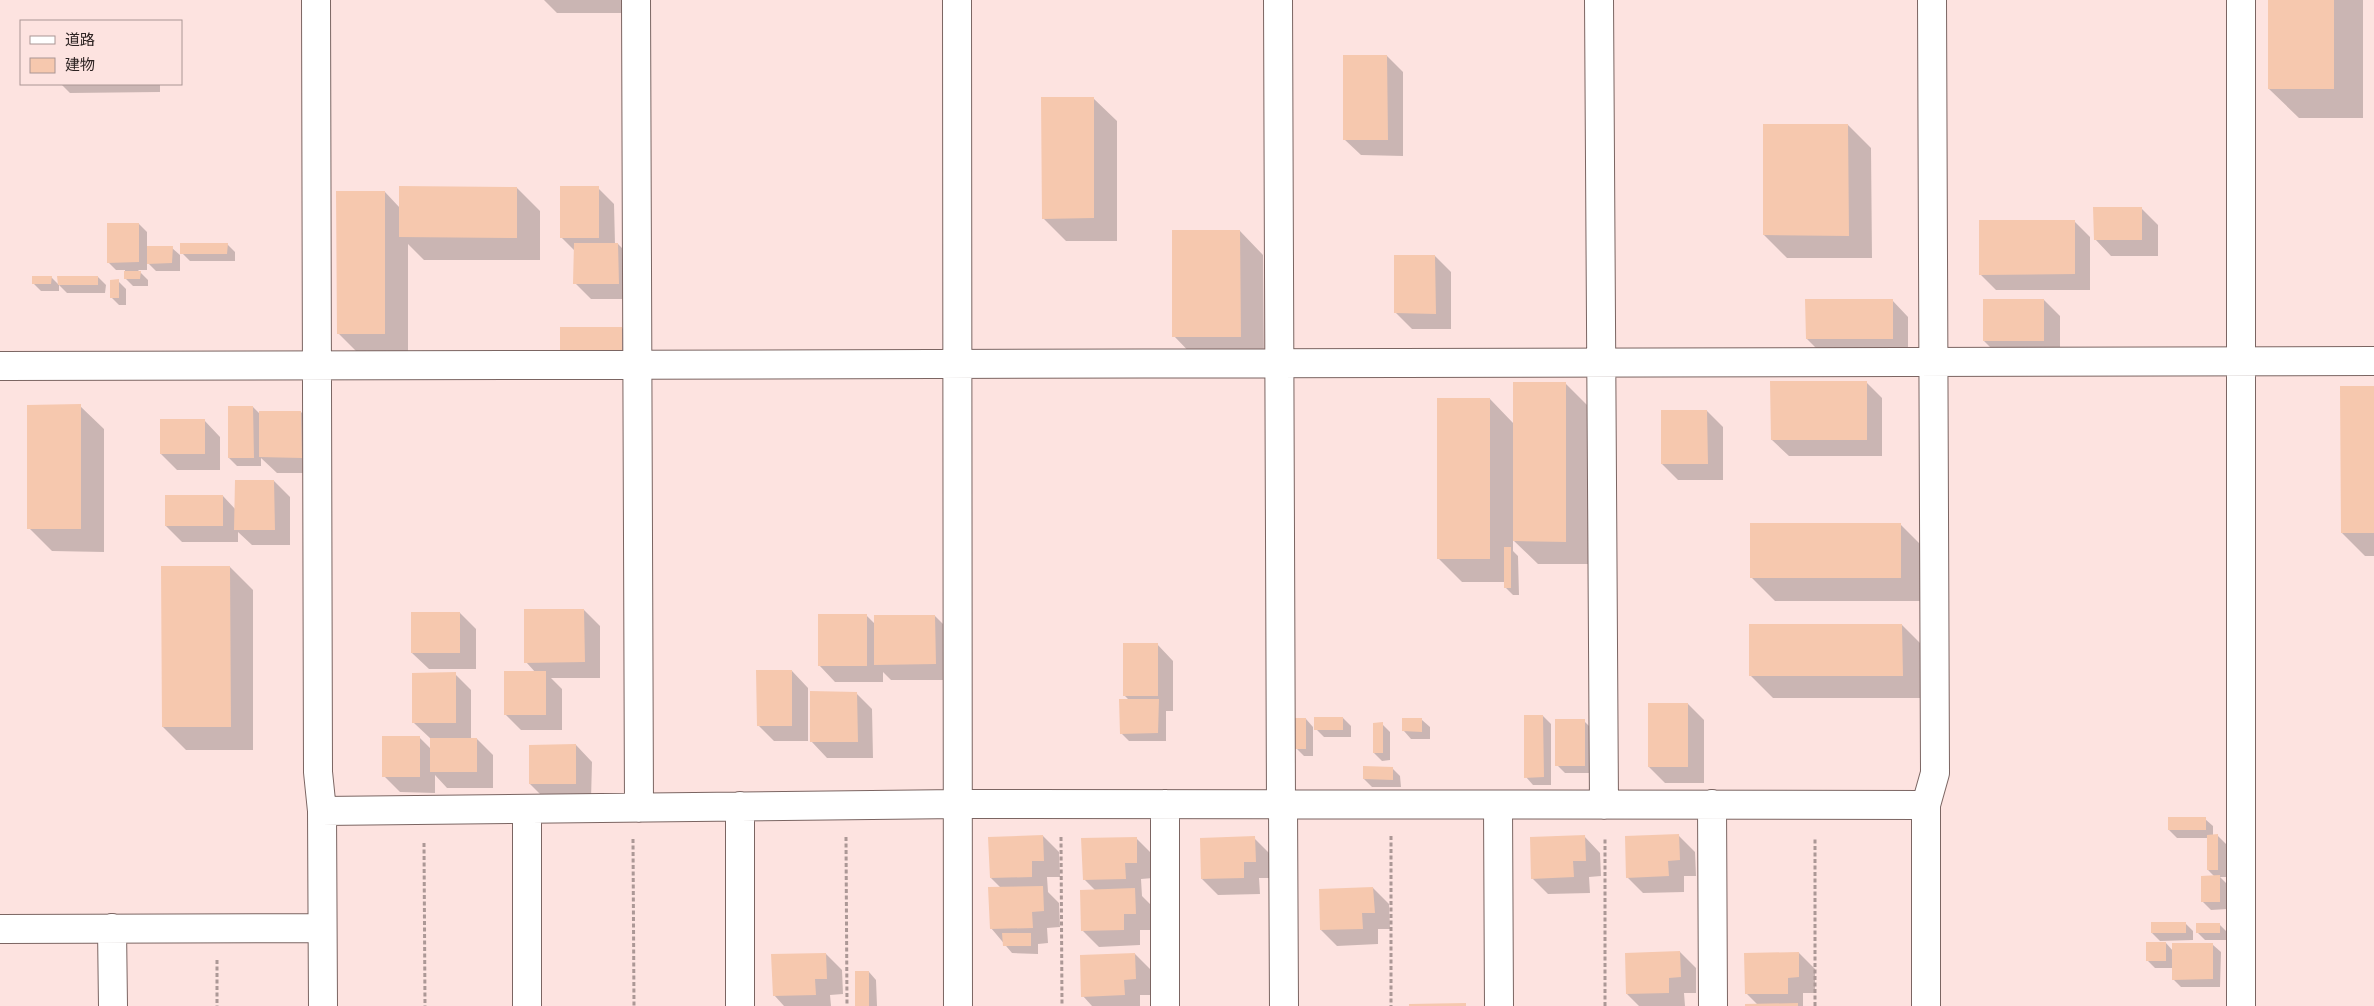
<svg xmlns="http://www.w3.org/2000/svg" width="2374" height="1006" font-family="'Exo 2','Noto Sans JP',sans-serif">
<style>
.shadow{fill:#0003}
.building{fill:#f6c8ae}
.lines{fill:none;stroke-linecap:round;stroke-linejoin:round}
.minor-casing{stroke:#7b6562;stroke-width:30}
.path{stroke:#ac9896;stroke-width:3;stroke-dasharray:4 2.5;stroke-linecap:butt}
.minor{stroke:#fff;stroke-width:28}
</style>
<rect width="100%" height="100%" fill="#fde3e0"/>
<path class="shadow" d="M544 0H630V13H557Z
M2269 0H2363V118H2299L2269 89Z
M1387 56 1403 72V156L1361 155 1344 139Z
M61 84H160V92L70 93Z
M1093 98 1117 121V241H1066L1043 218Z
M1848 125 1871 148 1872 258H1787L1764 235Z
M517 188 540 211V260H424L408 244V356L362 357 338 333 385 192 400 208Z
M598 188 614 204 615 244H618L634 260V299H591L575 283V251L561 237Z
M2142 209 2158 225V256H2111L2095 239Z
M2074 221 2090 237V290H1996L1980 274Z
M139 224 147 232V248H172L180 255V271H156L147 262V270H138L148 280V286H133L125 278V270H116L108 262Z
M1240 231 1263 255 1264 360H1197L1174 336Z
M227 244 235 252V261H190L182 253Z
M1435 256 1451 272V329H1412L1396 313Z
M51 277 59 285 98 277 106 285 105 293H67L59 285V291H41L33 283Z
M118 281 126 289V305H119L111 297Z
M1892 300 1908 317V355H1823L1807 339Z
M2044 300 2060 316V357H2000L1984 341Z
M622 328 630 336 629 357H569L561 349Z
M1866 382 1882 398V456H1789L1772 440Z
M1566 384 1589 407V564H1538L1513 540V551L1518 556 1519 595H1513L1505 587V582H1462L1438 558 1490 399 1514 424Z
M2374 387V556H2365L2342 533Z
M80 406 104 429V552L52 551 29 528Z
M253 407 261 415 301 412 317 428V473H277L261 458V466H237L229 458Z
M1707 411 1723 427V480H1678L1662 464Z
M204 420 220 437V470H177L161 454Z
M274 481 290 497V545H252L238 532V542H182L166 526 223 496 236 510Z
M1900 524 1924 548V601H1775L1752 578Z
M230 567 253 590V750H186L163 727Z
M584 610 600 626V678H551L562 689V730H521L505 714 536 673 526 662Z
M460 613 476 629V669H429L412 653Z
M866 615 875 624 935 616 951 632V680H891L883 672V682H835L819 665Z
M1902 625 1925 648 1926 698H1773L1750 675Z
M1157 644 1173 661V711H1166V741H1129L1121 733 1130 701 1124 695Z
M792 671 808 688V741H774L758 725Z
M455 674 471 690V739H477L493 755V788H447L435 775V793L400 792 384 776 419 737 431 749V739L414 723Z
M856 693 872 709 873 758H827L811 741Z
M1688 704 1704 720V783H1665L1649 767Z
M1543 716 1551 724V785H1533L1526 777Z
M1343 718 1351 726V737H1324L1316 729Z
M1306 719 1313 727V756H1304L1296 748Z
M1422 720 1430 727V739H1411L1404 731Z
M1584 721 1592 729V773H1565L1557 765Z
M1382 724 1390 732V760L1382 761 1374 753Z
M576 745 592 762 591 800H546L530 784Z
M1392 768 1400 776 1401 787H1372L1364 779Z
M2205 819 2213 826V836H2218L2226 844V877H2220L2228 885V909L2211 910 2203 902 2215 877 2208 870V838H2177L2169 830Z
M1043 836 1059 852 1060 877H1047L1048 892 1059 903 1060 927 1047 928 1048 943 1038 944V954L1012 953 991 928 1001 888 991 878Z
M1584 836 1600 853 1601 876 1589 877 1590 893 1548 894 1532 878Z
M1679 836 1695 852 1696 876H1684V892L1643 893 1627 877Z
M1136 838 1152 854 1153 878 1141 879 1142 896 1151 905 1152 930H1140V945L1099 947 1083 931 1095 890 1084 879Z
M1254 838 1270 854 1271 878H1259L1260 894 1218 895 1202 879Z
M1373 888 1389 904 1390 929H1378V944L1337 946 1321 930Z
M2185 923 2193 931V940L2160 941 2152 933Z
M2219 924 2227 932 2228 940H2205L2197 932Z
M2166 943 2173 951 2213 945 2221 952 2220 987H2181L2173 979V968H2155L2147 960Z
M1680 952 1696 968V993H1684L1685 1006H1639L1627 994Z
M1799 953 1815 969V993H1803V1006H1744L1758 1005 1747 994Z
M826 954 842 970 843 994 830 995 831 1006H784L774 995Z
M1135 954 1151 970 1152 995H1140V1006H1092L1083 996Z
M869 972 876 980 877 1006H856Z"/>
<path class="building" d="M2268 0H2334V89H2268Z
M1343 55H1387L1388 140H1343Z
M1041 97H1094V218L1042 219Z
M1763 124H1848L1849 236 1763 235Z
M399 186 517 187V238L399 237Z
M560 186H599V238H560Z
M336 191H385V334H337Z
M2093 207H2142V240H2094Z
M1979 220H2075V274L1979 275Z
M107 223H139V262L107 263Z
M1172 230H1240L1241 337H1172Z
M180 243H228L227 254H180Z
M574 243H618L619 284H573Z
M147 246H173L172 263 147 264Z
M1394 255H1435L1436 314 1394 313Z
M124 271H141L140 279H124Z
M32 276H52L51 284H32Z
M57 276H98V285H58Z
M119 279V298H110V280Z
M1805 299H1893V339H1806Z
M1983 299H2044V341H1983Z
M560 327H622V350H560Z
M1770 381H1867V440H1771Z
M1513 382H1566V542L1513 541Z
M2340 386H2374V533H2341Z
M1437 398H1490V559H1437Z
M81 404V529H27V405Z
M228 406H253L254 458H228Z
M1661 410H1707L1708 464H1661Z
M259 411H301L302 458 259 457Z
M160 419H205V454H160Z
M235 480H274L275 530H234Z
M165 495H223V526H165Z
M1750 523H1901V578H1750Z
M1504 547H1511V588H1504Z
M161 566H230L231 727H162Z
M524 609H584L585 662 524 663Z
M411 612H460V653H411Z
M818 614H867V666H818Z
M874 615H935L936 664 874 665Z
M1749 624H1902L1903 676H1749Z
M1123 643H1158V696H1123Z
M756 670H792V726H757Z
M504 671H546V715H504Z
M456 672V723H412V673Z
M810 691 857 692 858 742H810Z
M1119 699H1159L1158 733 1120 734Z
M1648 703H1688V767H1648Z
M1524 715H1543L1544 777 1524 778Z
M1314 717H1343V730H1314Z
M1295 718H1306V749H1295Z
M1402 718H1422V732L1402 731Z
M1555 719H1585V766H1555Z
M1383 722V753H1373V723Z
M382 736H420V777H382Z
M430 738H477V772H430Z
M576 744V784H529V745Z
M1363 766 1393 767V780L1363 779Z
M2168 817H2206V830H2168Z
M1679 834 1680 860 1668 861 1669 876 1626 878 1625 836Z
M2218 834V870H2207V835Z
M1043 835 1044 861H1032V877L990 878 988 837Z
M1585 835 1586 861H1573L1574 877 1531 879 1530 837Z
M1255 836 1256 862H1244V878L1201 879 1200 838Z
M1137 837V863H1125L1126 879 1083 880 1081 838Z
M2220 875V902H2201V876Z
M1043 886 1044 911 1032 912 1033 928 990 929 988 887Z
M1373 887 1375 913H1362L1363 929 1320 930 1319 889Z
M1135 888 1136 914H1124V930L1081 931 1080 890Z
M2151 922H2186V933H2151Z
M2196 923H2220V933H2196Z
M1002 933H1031V946H1003Z
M2146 942H2166V961H2146Z
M2172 943H2213V979L2172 980Z
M1680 951 1681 977 1669 978V993L1626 994 1625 953Z
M1799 952V977L1788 978V994H1745L1744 953Z
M826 953 827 979H815L816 995 773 996 771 954Z
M1135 953 1136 979 1124 980 1125 995 1081 997 1080 955Z
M855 971H869V1006H855Z
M1466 1003V1006H1409V1004Z
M1798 1003V1006H1745V1004Z"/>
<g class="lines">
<g class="minor-casing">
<path id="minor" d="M316 0 318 772 322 811
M636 0 639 808
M957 0 958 1006
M1278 0 1281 806
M1599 0 1604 805
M2241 0V1006
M0 366 2374 361
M1165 804V1006
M1712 804 1713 1006
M1283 805 1284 1006
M740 806V1006
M1498 806 1499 1006
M527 809V1006
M112 928 113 1006
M0 929 322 928
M323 1006 322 811 959 804 1926 805
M1926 1006V805L1935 773 1932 0"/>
</g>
<path class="path" d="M1391 836V1006
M846 837 847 1006
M1061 837 1062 1006
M633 839 634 1006
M424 843 425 1006
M217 960V1006
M1605 1006V838
M1815 1006V838"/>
<use href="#minor" class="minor"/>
</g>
<rect x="20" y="20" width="162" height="65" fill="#fde3e0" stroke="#aa9694"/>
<rect x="30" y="36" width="25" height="8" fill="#ffffff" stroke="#aa9694"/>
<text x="65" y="45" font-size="15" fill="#2d2322">道路</text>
<rect x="30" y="58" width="25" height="15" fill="#f6c8ae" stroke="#aa9694"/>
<text x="65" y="70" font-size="15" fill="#2d2322">建物</text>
</svg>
